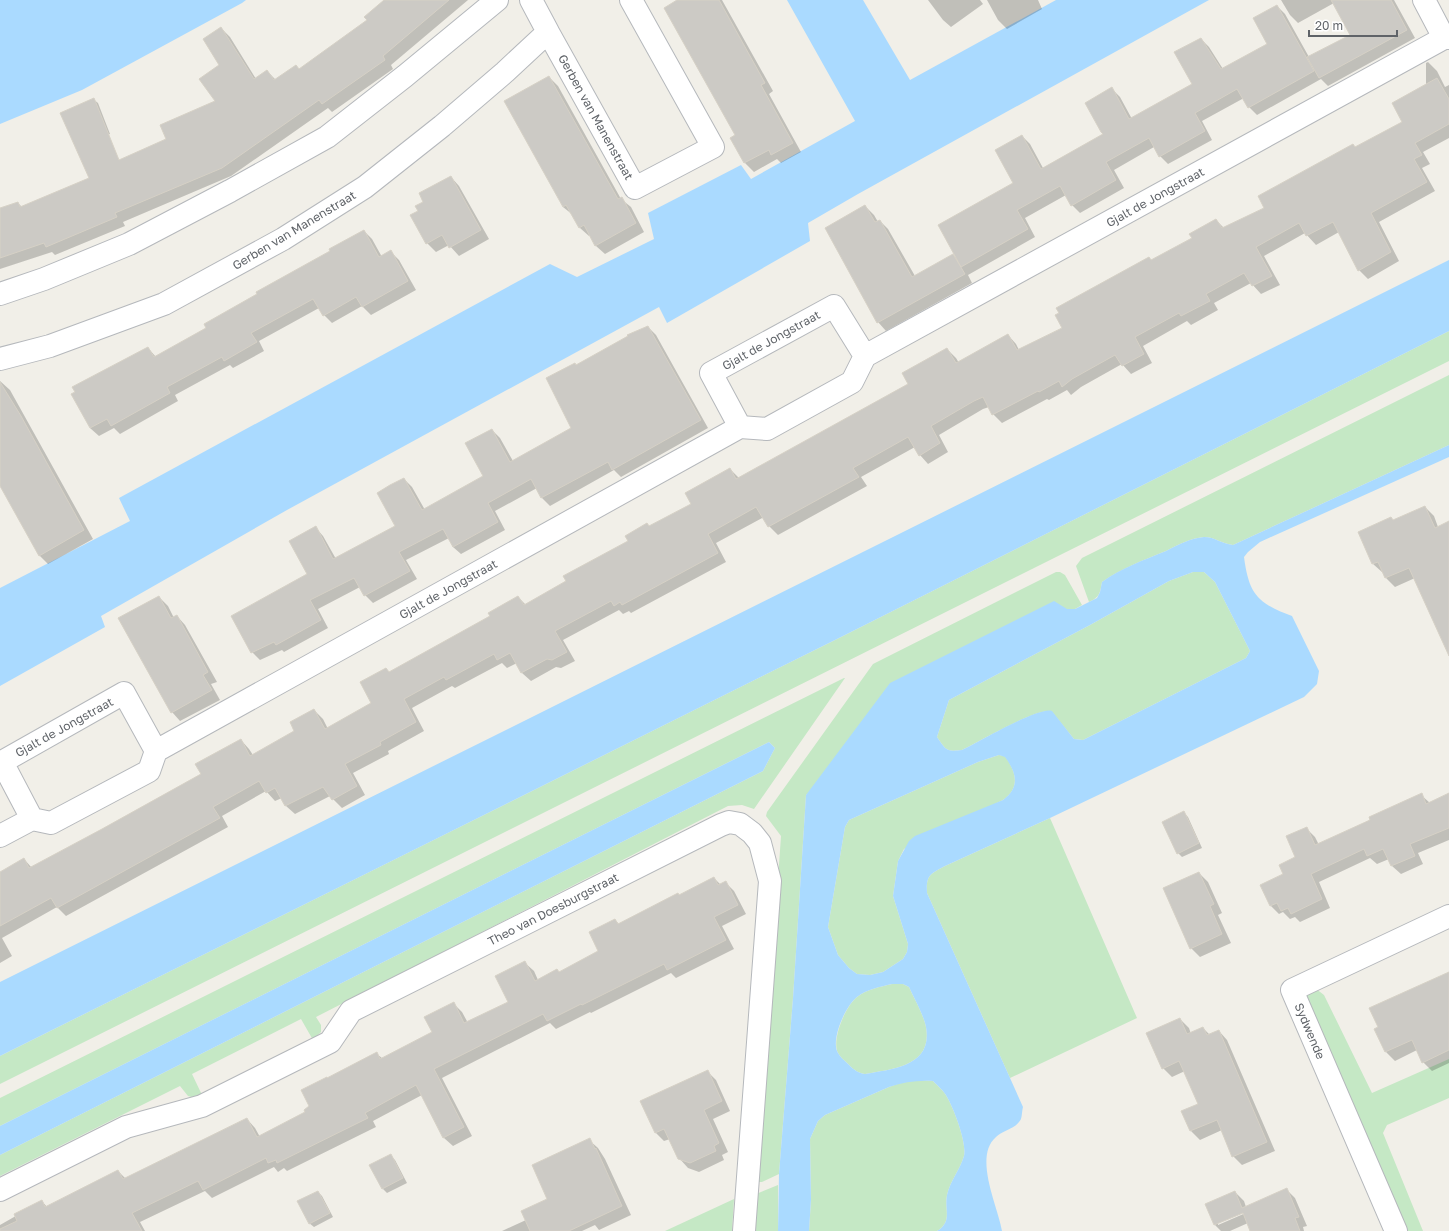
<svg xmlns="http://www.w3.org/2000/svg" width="1449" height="1231" font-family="'Golos Text',sans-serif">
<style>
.green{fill:#c5e8c5}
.water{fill:#aadaff;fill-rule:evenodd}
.shadow{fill:#0003;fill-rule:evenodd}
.building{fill:#cccac5;stroke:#d6d1c6}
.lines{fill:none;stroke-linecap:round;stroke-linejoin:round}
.street-casing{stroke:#b5b8bc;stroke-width:24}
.street{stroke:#fff;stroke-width:22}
.labels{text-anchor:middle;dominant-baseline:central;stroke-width:4;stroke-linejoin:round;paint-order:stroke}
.street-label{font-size:12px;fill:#5f6368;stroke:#fff}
</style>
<rect width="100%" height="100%" fill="#f1efe8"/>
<path class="green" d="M1449 331V361L0 1084V1056L835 640Z
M1449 375V445L1233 545C1222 544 1215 537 1204 537 1191 538 1177 545 1166 551 1144 560 1122 568 1102 582 1100 593 1100 597 1089 602L1076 566 1082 558Z
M1056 572H1060L1065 575 1082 605 1075 609 1067 610 806 795 793 998 779 1174 762 1182H757L781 836 766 816 767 812 873 664Z
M1193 572H1204L1215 582 1250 651 1246 658 1083 740 1074 739 1052 712C1039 706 977 743 962 750 946 752 946 750 937 737L949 700 1090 625 1169 581Z
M844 678H845L754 809 742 805 728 806 316 1017 321 1025V1032L313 1040 301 1019 192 1074 202 1095 195 1098 188 1096 180 1086 0 1176V1155L763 771 775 748 769 742 0 1126V1098Z
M999 755 1005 756C1016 772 1021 787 1003 800L904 849 898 861 893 896 908 944 907 952 903 959 883 972 870 975 857 974 849 968 838 955 828 927 845 827 849 820 978 762Z
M1050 818 1137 1018 1010 1078 927 893C926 875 930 874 945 866Z
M1307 982 1324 995 1372 1093 1449 1059V1098L1387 1125 1383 1133 1423 1231H1386L1289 992Z
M892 984H903L909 987C914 998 924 1016 926 1027 933 1066 893 1069 865 1074 857 1073 852 1068 847 1063 844 1060 840 1057 838 1053 831 1040 846 1005 857 997 867 989 880 987 892 984Z
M918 1080 933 1081C938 1086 944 1091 947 1097 954 1109 967 1143 964 1156 960 1170 950 1181 947 1195 944 1210 953 1221 937 1231H809L811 1200 810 1139 818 1121 825 1115 889 1087 900 1083Z
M778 1185V1231H754L756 1194Z
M734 1199 732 1231H665Z"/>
<path class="water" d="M0 0H246L242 3 82 90 0 124Z
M787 0H863L910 80 1056 0H1209L858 194 808 223 810 241 667 323 659 307 287 510 101 616 105 627 0 686V588L130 521 119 498 550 264 577 277 654 239 648 213 741 165 751 179 855 121Z
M1449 260V331L835 640 0 1056V982Z
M1449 445V457L1260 542 1248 552 1244 557C1249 594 1257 603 1292 616L1319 671 1317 684 1304 697 1050 818 945 866C930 874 926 875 927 893L1023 1107C1022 1110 1022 1116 1021 1119 1016 1129 1003 1130 996 1137 973 1157 998 1206 1002 1231H937C953 1221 944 1210 947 1195 950 1181 960 1170 964 1156 967 1143 954 1109 947 1097 944 1091 938 1086 933 1081 918 1080 904 1082 889 1087L825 1115 818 1121 810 1139 811 1200 809 1231H778L779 1174 793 998 806 795 890 683 1054 601 1067 609H1075L1097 598 1100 592 1102 582C1121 568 1144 560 1166 551 1177 545 1191 538 1204 537 1215 537 1222 544 1233 545ZM1193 572H1204L1215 582 1250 651 1246 658 1083 740 1074 739 1052 711C1039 706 977 743 962 750 946 752 946 750 937 737L949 700 1090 625 1169 581ZM999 755 1005 757C1016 772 1021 787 1003 800L915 836 909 841 898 861 893 896 908 944 907 952 903 959 883 972 870 975 857 974 849 968 838 955 828 927 845 827 849 820 978 762ZM892 984H903L909 987C914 998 924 1016 926 1027 933 1066 893 1069 865 1074 857 1073 852 1068 847 1063 844 1060 840 1057 838 1053 830 1040 846 1005 857 997 867 989 880 987 892 984Z
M769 742 775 748 763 771 0 1155V1126Z"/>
<path class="shadow" d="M386 0H468L391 65 393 69 332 112 328 108 231 176 123 222 125 226 55 255 52 252 0 269V209L18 203 22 207 84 181 168 140 217 102 221 28 230 37 256 79 267 71 276 80 300 70 369 21Z
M680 0H722L773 91 769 94 801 152 781 163 777 159 754 172 745 163 732 138 736 136Z
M928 0H980L983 4 951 27 943 20Z
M987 0H1038L1042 9 1007 29 998 20Z
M1281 0H1394L1415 38 1328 86 1321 79 1257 115 1249 107 1244 98 1202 121 1212 140 1168 164 1160 156 1154 147 1114 170 1124 188 1080 213 1072 205 1066 195 1025 218 1035 237 968 275 972 283 886 331 878 322 865 206 874 215 878 222 880 221 888 229 915 276 953 255 957 258 1014 184 1022 136 1030 144 1043 168 1105 134 1112 89 1120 97 1132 119 1194 84 1201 39 1209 47 1223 69 1269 44 1277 6 1285 14 1309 57 1351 36 1334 3 1298 23 1290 15Z
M1428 62 1437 71 1445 87 1449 85V138L1423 152 1430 164 1422 168 1435 191 1379 222 1399 261 1368 279 1359 270 1339 232 1316 245 1305 233 1264 256 1280 285 1261 294 1251 283 1214 303 1218 310 1191 325 1187 321 1143 346 1152 363 1131 374 1122 364 1081 387 1071 395 1067 390 1049 400 1047 399 1002 423 993 414 989 407 983 409 939 435 948 452 928 464 920 455 915 447 861 477 867 486 778 535 769 526 764 517 716 543 726 562 631 613 629 611 623 614 619 610 563 640 575 661 561 668 556 667 531 681 522 673 517 663 507 668 502 663 455 688 452 686 412 708 424 731 388 751 389 754 353 773 365 795 342 808 330 796 295 814 286 806 282 798 275 801 266 791 222 816 228 827 66 916 57 907 2 938 12 956 0 963V873L24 859 32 868 202 774 241 740 249 749 253 755 295 732 314 710 323 719 328 729 373 703 390 673 491 617 518 597 526 605 568 582 650 527 692 505 730 469 739 478 909 384 947 349 956 358 959 363 1008 335 1016 344 1019 350 1064 329 1149 258 1152 261 1193 239 1216 220 1224 228 1266 209 1355 148 1404 123 1426 85V63Z
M549 77 558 86 621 199 631 207 644 232 605 254 596 246 590 236H589L580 228 573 215 563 207Z
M93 99 98 103 110 134 77 144Z
M451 177 459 186 489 239 459 256 449 245 436 252 427 243 419 212 425 202Z
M364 231 372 239 382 257 391 252 399 260 416 290 371 315 362 306 332 323 324 315 319 308 259 341 264 351 233 368 230 365 175 395 178 401 120 434 114 428 99 436 90 428 148 348 156 357 207 328Z
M648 327 656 335 708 428 621 477 614 470 550 506 542 498 537 488 495 511 505 530 461 554 453 547 449 538 406 560 417 579 373 603 365 595 360 587 318 609 328 628 284 652 282 650 260 660 252 652 309 574 316 528 323 536 336 559 396 526 404 479 412 487 425 510 485 477 492 430 500 438 513 461 573 428 576 366Z
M0 381 10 390 93 539 48 564 39 555 0 484Z
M1425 507 1434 516 1438 527 1449 522V627L1415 578 1395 587 1386 578 1383 572H1382L1373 564 1394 521Z
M159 597 168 606 174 618 177 616 185 625 217 682 211 684 220 700 180 721 172 712Z
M1421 795 1430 803 1449 801V840L1418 853 1423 864 1401 874 1392 866 1389 859 1377 864 1370 858 1319 882 1330 908 1300 922 1295 917 1290 919 1283 912 1279 914 1270 905 1284 875 1297 857 1306 828 1315 837 1319 845Z
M1184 813 1188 817 1202 848 1182 857 1178 853Z
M1199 873 1208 882 1222 913 1218 915 1231 943 1200 957 1191 948Z
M714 878 721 885 726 883 734 891 746 914 722 926 734 949 676 978 671 973 591 1013 590 1012 556 1029 550 1023 442 1078 472 1136 453 1146 444 1138 422 1095 373 1121 376 1127 287 1171 284 1168 278 1172 274 1167 212 1198 205 1191 140 1222 145 1231H0V1225L42 1201 47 1207 118 1171 126 1179 247 1119 255 1128 260 1137 306 1113 327 1079 376 1053 383 1059 433 1033 453 1003 462 1012 468 1023 510 1002 525 963 534 971 538 980 560 973 599 952 615 920 619 924 678 894 680 896Z
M1449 973V1063L1432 1071 1423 1062 1417 1050 1395 1061 1386 1052 1376 1029Z
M1180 1019 1189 1028 1191 1034 1203 1028 1210 1035 1219 1031 1227 1040 1275 1151 1242 1165 1233 1156 1222 1130 1200 1140 1191 1131 1183 1111 1199 1104 1185 1071 1172 1077 1163 1068Z
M707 1071 716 1080 730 1111 713 1119 728 1152 722 1155 724 1160 699 1172 688 1168 679 1158 670 1139 664 1141 655 1132Z
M589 1140 598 1148 605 1159 631 1215 599 1230 595 1225 582 1231H502L526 1220 548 1200Z
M390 1155 395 1160 407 1183 387 1193 383 1189Z
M1286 1189 1295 1198 1307 1226 1303 1227 1304 1231H1252L1248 1223 1230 1231H1221L1215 1225 1206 1205 1235 1192 1244 1201 1246 1207ZM1247 1210 1248 1212 1218 1225V1223Z
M318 1192 322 1196 333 1217 314 1227 309 1223Z"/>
<path class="building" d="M384 0H449L383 56 385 60 322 104 319 100 222 168 115 213 117 217 46 247 44 243 0 258V208L18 202 20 207 89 178 60 113 94 98 119 160 166 139 160 125 215 101 199 79 219 65 203 39 221 27 254 79 267 70 274 80 296 65 299 69 367 20 364 17Z
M677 0H719L765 83 761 85 793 143 771 155 769 150 744 163 730 138 735 135 664 8Z
M1331 0H1391L1407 30 1319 78 1307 57 1350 35Z
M1277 5 1314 71 1248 108 1237 89 1195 113 1205 131 1159 157 1149 138 1106 162 1116 180 1071 206 1060 186 1017 210 1028 229 961 267 938 225 1013 183 995 150 1022 135 1041 169 1103 134 1101 132 1085 103 1112 87 1129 119 1192 84 1174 52 1201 38 1221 69 1267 44 1253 18Z
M549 76 618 199 622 197 636 223 595 246 584 225 579 228 566 205 563 207 504 101Z
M1437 78 1449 99V124L1415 143 1422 155 1414 159 1427 182 1371 213 1391 252 1358 271 1333 222 1306 236 1299 223 1256 247 1272 276 1252 286 1244 273 1206 294 1210 301 1181 316 1179 313 1135 337 1144 354 1122 366 1115 355 1072 379 1062 387 1059 381 1039 392 1038 391 992 415 983 397 974 401 931 426 940 443 919 456 908 437 853 468 859 477 768 527 756 507 708 534 718 553 622 605 620 602 614 606 611 601 555 631 567 652 552 660 547 659 521 673 510 653 497 660 494 654 446 680 444 677 404 699 416 722 380 742 381 745 345 764 357 786 332 800 323 787 285 806 275 788 266 793 259 781 213 807 220 818 57 908 51 898 0 926V872L24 858 29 868 102 829 201 774 195 764 241 739 250 756 294 731 290 722 314 709 325 729 371 703 360 682 386 668 389 672 490 616 488 613 518 596 524 605 566 581 563 576 628 541 625 536 647 523 649 526 691 504 685 493 730 468 736 479 908 384 902 373 947 348 956 363 1008 334 1017 350 1062 328 1055 315 1059 313 1056 308 1149 257 1151 260 1192 238 1189 234 1216 219 1222 228 1264 208 1258 196 1353 144 1355 147 1402 122 1392 103Z
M451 176 481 230 449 248 442 235 426 244 410 215 418 211 415 206 423 202 419 193Z
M865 205 875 222 880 220 912 277 953 254 965 274 877 323 825 228Z
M364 230 379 257 391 250 408 281 362 307 356 297 323 316 313 299 251 333 257 342 224 361 222 357 167 387 170 393 111 426 107 419 90 428 71 394 75 392 72 387 148 347 154 357 206 328 204 324 257 294 256 292 330 251 329 249Z
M648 326 701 420 612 470 608 462 541 498 531 479 488 503 498 522 453 547 443 529 399 552 410 571 364 596 354 578 310 600 321 620 276 645 274 642 251 653 231 616 307 574 289 541 316 526 333 559 395 526 377 493 390 485 404 478 422 510 483 476 465 443 492 429 510 462 571 428 546 378 575 363 576 365 628 336 627 335Z
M0 382 21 416 84 530 39 556 0 486Z
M1425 506 1435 528 1449 521V656L1409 568 1385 578 1378 562 1372 564 1358 532 1391 517 1393 520Z
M159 596 171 618 177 615 208 672 203 675 212 690 171 713 118 618Z
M1422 793 1426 804 1449 793V828L1410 844 1415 856 1391 866 1383 849 1367 856 1364 849 1311 874 1322 899 1291 914 1288 908 1281 911 1277 903 1270 906 1260 885 1283 874 1279 865 1295 857 1286 836 1307 827 1315 845 1370 820 1369 817Z
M1184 811 1199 843 1177 854 1162 822Z
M1199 872 1214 904 1210 906 1222 934 1190 949 1163 888Z
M714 877 718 885 726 881 738 905 714 917 726 940 667 970 664 964 582 1005 581 1004 547 1021 543 1014 434 1069 464 1127 443 1138 416 1085 365 1113 368 1118 277 1163 276 1160 268 1163 266 1158 203 1190 198 1181 132 1213 142 1231H0V1229L17 1221 14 1214 42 1200 45 1207 118 1170 123 1179 247 1118 257 1137 305 1112 304 1110 309 1106 301 1090 327 1077V1078L377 1052 380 1059 432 1032 424 1017 454 1002 464 1023 508 1002 495 976 525 961 535 981 557 969 559 972 598 951 589 932 615 919 618 924 678 893 679 895Z
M1449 972V1050L1422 1063 1412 1040 1385 1052 1374 1029 1378 1027 1369 1008Z
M1180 1018 1187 1034 1203 1027 1207 1035 1219 1030 1267 1142 1232 1157 1217 1120 1190 1131 1181 1111 1198 1104 1179 1061 1162 1069 1146 1033Z
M708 1070 722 1101 704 1110 719 1143 714 1146 716 1151 690 1163 678 1159 664 1129 655 1133 640 1101Z
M590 1138 595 1149 596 1148 622 1206 569 1231H530L521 1211 547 1199 532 1165Z
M391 1154 403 1178 382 1189 369 1165Z
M1287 1188 1299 1217 1295 1218 1300 1231H1250L1243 1213 1214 1225 1205 1204 1235 1191 1242 1208Z
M318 1191 330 1213 309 1224 297 1201Z"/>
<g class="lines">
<g class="street-casing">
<path id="street" d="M531 0 548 32
M1424 0 1444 38
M0 294 44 279 129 244 230 191 327 137 405 76 497 0
M0 359 50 346 164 304 283 239 365 187 442 126 505 72 548 32 635 188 713 147 631 0
M740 427 711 373 834 306 865 356
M32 819 2 762 124 693 156 751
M0 836 32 819 51 823 149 771 156 751 740 427 767 429 852 382 865 356 1444 38H1449
M0 1190 126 1127 202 1106 330 1042 351 1011 721 825 729 822 740 824 752 833 760 843 770 881 744 1231
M1396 1231 1292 990 1449 916"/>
</g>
<use href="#street" class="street"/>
</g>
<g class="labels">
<g class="street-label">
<text transform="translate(596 117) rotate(61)">Gerben van Manenstraat</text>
<text transform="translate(1155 197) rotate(-29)">Gjalt de Jongstraat</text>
<text transform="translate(294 230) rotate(-31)">Gerben van Manenstraat</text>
<text transform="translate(771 340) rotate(-29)">Gjalt de Jongstraat</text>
<text transform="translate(448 589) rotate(-29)">Gjalt de Jongstraat</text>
<text transform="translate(64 727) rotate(-29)">Gjalt de Jongstraat</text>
<text transform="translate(553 909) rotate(-27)">Theo van Doesburgstraat</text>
<text transform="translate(1310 1031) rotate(67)">Sydwende</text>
</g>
</g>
<path d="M1309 30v6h88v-6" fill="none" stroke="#5f6368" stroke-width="2"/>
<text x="1315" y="30" font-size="12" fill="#5f6368" stroke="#ffffff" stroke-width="3" paint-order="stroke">20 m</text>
</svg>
